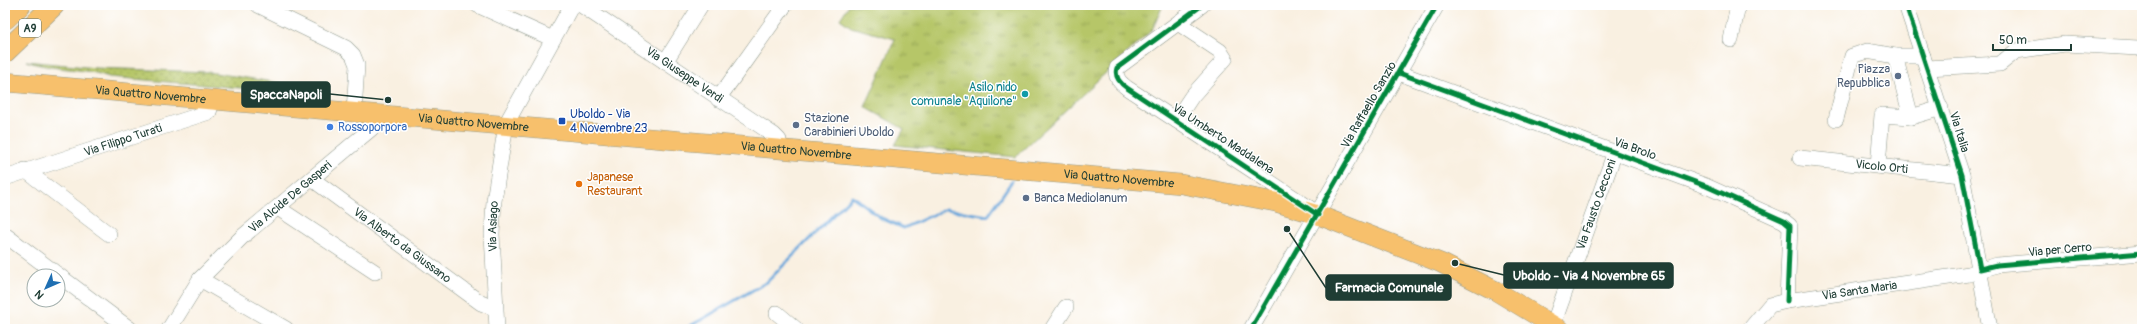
<svg xmlns="http://www.w3.org/2000/svg" width="2147" height="334" font-family="Pangolin,sans-serif">
<style>
.grass{fill:url(#grass-dots);stroke:#6a824e}
.park{fill:url(#park-tufts);stroke:#6a824e}
.lines{fill:none;stroke-linecap:round;stroke-linejoin:round}
.stream{stroke:#68a6da;stroke-width:3}
.minor-casing{stroke:#8c968a;stroke-width:16}
.major-casing{stroke:#8c968a;stroke-width:20}
.highway-casing{stroke:#8c968a;stroke-width:22}
.minor{stroke:#fff;stroke-width:15}
.major{stroke:#f7c06c;stroke-width:19}
.highway{stroke:#f7c06c;stroke-width:21}
.cycleway-casing{stroke:#fff;stroke-width:8}
.cycleway{stroke:#00873e;stroke-width:5}
.service-dot{fill:#5c6f8a;stroke:#fff;stroke-width:1.5}
.culture-dot{fill:#0f9aa8;stroke:#fff;stroke-width:1.5}
.transit-dot{fill:#1a4fb4;stroke:#fff;stroke-width:1.5}
.shop-dot{fill:#3f7fe0;stroke:#fff;stroke-width:1.5}
.food-dot{fill:#e8710a;stroke:#fff;stroke-width:1.5}
.labels{text-anchor:middle;dominant-baseline:central;stroke-width:3;stroke-linejoin:round;paint-order:stroke}
.shield{fill:#fff;stroke:#627771;stroke-width:1}
.shield-label{font-size:11px;font-weight:bold;fill:#1f3d34}
.service-label{font-size:12px;fill:#4e5e75;stroke:#fff;text-anchor:start}
.street-label{font-size:12px;fill:#1f3d34;stroke:#fff}
.culture-label{font-size:12px;fill:#0d838f;stroke:#fff;text-anchor:end}
.transit-label{font-size:12px;fill:#164399;stroke:#fff;text-anchor:start}
.shop-label{font-size:12px;fill:#366cbe;stroke:#fff;text-anchor:start}
.food-label{font-size:12px;fill:#c56008;stroke:#fff;text-anchor:start}
.leader{fill:none;stroke:#1f3d34;stroke-width:1.5}
.callout-dot{fill:#1f3d34;stroke:#fff;stroke-width:1.5}
.callout{fill:#1f3d34;stroke:#1f3d34;stroke-width:1.5}
.callout-label{font-size:13px;text-anchor:middle;font-weight:bold;fill:#fff}
</style>
<defs>
<pattern id="grass-dots" width="8" height="8" patternUnits="userSpaceOnUse"><rect width="8" height="8" fill="#b6c668"/><path d="M2 2h.1M6 6h.1" fill="none" stroke="#93a256" stroke-width="1.8" stroke-linecap="round"/></pattern>
<pattern id="park-tufts" width="24" height="20" patternUnits="userSpaceOnUse"><rect width="24" height="20" fill="#b6c668"/><path d="M3 7l-1-3M5 7V3M7 7l1-3M15 17l-1-3M17 17v-4M19 17l1-3" fill="none" stroke="#93a256"/></pattern>
</defs>
<rect width="100%" height="100%" fill="#fff"/>
<filter id="ink" filterUnits="userSpaceOnUse"><feTurbulence type="fractalNoise" baseFrequency=".025" numOctaves="2"/><feDisplacementMap in="SourceGraphic" scale="8" xChannelSelector="R" yChannelSelector="G"/><feConvolveMatrix kernelMatrix="1 2 1 2 8 2 1 2 1" color-interpolation-filters="sRGB"/></filter>
<filter id="wash" filterUnits="userSpaceOnUse"><feTurbulence type="fractalNoise" baseFrequency=".012" numOctaves="4" result="noise"/><feDisplacementMap in="SourceGraphic" scale="16" xChannelSelector="R" yChannelSelector="G"/><feGaussianBlur stdDeviation="0.9" result="paint"/><feColorMatrix in="noise" values="0 0 0 0 0 0 0 0 0 0 0 0 0 0 0 0 0 1.4 0 .05"/><feComposite in="paint" operator="in"/></filter>
<g filter="url(#wash)">
<rect width="100%" height="100%" fill="#f9f0e1"/>
<path class="grass" d="M26 61 96 68 208 72 292 85 288 92 109 77C83 67 53 71 26 61Z"/>
<path class="park" d="M849 5H1163L1152 30 1015 157 895 145 904 129 865 107 895 39 851 27 840 19Z"/>
<g class="lines">
<path class="stream" d="M685 329 767 282 852 196 881 218 904 228 946 209 988 216 1012 181"/>
</g>
</g>
<g filter="url(#ink)">
<g class="lines">
<g class="minor-casing">
<g id="minor">
<path d="M258 5 346 48 353 55 357 65 354 112"/>
<path d="M477 5 553 39"/>
<path id="s1" d="M581 5 774 135 779 140V149"/>
<path d="M1202 5 1117 68C1114 77 1120 83 1127 88L1311 209"/>
<path d="M1906 5 1962 175 1990 329"/>
<path d="M1731 40 1738 5"/>
<path d="M665 62 701 5"/>
<path d="M1927 68 2000 64 2016 51 2065 44 2138 48"/>
<path d="M1399 73 1706 186 1784 221 1790 226 1787 301"/>
<path d="M718 99 785 5"/>
<path d="M1911 117 1895 56H1923"/>
<path d="M1836 119 1852 56 1867 51 1895 56"/>
<path d="M1176 120 1192 96 1225 59 1220 51 1178 23"/>
<path id="s2" d="M1800 158 1962 175"/>
<path d="M1878 166 1882 115 1911 117 1941 108"/>
<path d="M25 170 109 234"/>
<path id="s3" d="M5 178 209 112 213 100"/>
<path id="s4" d="M312 179 481 303 494 308"/>
<path d="M278 208 375 272"/>
<path d="M5 235 130 329"/>
<path d="M200 279 286 329"/>
<path d="M777 313 796 329"/>
<path id="s5" d="M1553 325 1615 152"/>
<path id="s6" d="M169 329 200 279 242 237 372 128 377 123 380 115"/>
<path id="s7" d="M497 329 492 234 494 201 506 124 572 5"/>
<path d="M1052 329 1066 307"/>
<path d="M1251 329 1437 5"/>
<path id="s8" d="M1750 329 1770 305 1787 301 1969 274 1997 265 2142 253"/>
</g>
</g>
<g class="major-casing">
<g id="major">
<path id="s9" d="M5 82 1181 184 1275 202 1318 215 1441 263 1496 291 1559 329"/>
</g>
</g>
<g class="highway-casing">
<path id="highway" d="M5 19 20 5
M5 52 54 5"/>
</g>
<use href="#minor" class="minor"/>
<use href="#major" class="major"/>
<use href="#highway" class="highway"/>
<g class="cycleway-casing">
<path id="cycleway" d="M1202 5 1117 68C1114 77 1120 83 1127 88L1318 215
M1906 5 1962 175 1980 269 1997 265 2142 253
M1399 73 1706 186 1784 221 1790 226 1787 301
M1251 329 1437 5"/>
</g>
<use href="#cycleway" class="cycleway"/>
</g>
</g>
<g class="service-dot">
<circle cx="1898" cy="76" r="4"/>
<circle cx="796" cy="125" r="4"/>
<circle cx="1026" cy="198" r="4"/>
</g>
<circle class="culture-dot" cx="1025" cy="94" r="4"/>
<rect class="transit-dot" x="558" y="117" width="8" height="8" rx="2"/>
<circle class="shop-dot" cx="330" cy="127" r="4"/>
<circle class="food-dot" cx="579" cy="184" r="4"/>
<g class="labels">
<rect class="shield" x="19" y="19" width="22" height="18" rx="3"/>
<g class="shield-label">
<text x="30" y="28">A9</text>
</g>
<g class="service-label">
<text x="1890" y="69" text-anchor="end">Piazza<tspan x="1890" dy="14">Repubblica</tspan></text>
<text x="804" y="118">Stazione<tspan x="804" dy="14">Carabinieri Uboldo</tspan></text>
<text x="1034" y="198">Banca Mediolanum</text>
</g>
<g class="street-label">
<text stroke="none"><textPath href="#s1" startOffset="125">Via Giuseppe Verdi</textPath></text>
<text stroke="none"><textPath href="#s9" startOffset="146">Via Quattro Novembre</textPath></text>
<text transform="translate(1369 105) rotate(-60)">Via Raffaello Sanzio</text>
<text stroke="none"><textPath href="#s9" startOffset="470">Via Quattro Novembre</textPath></text>
<text transform="translate(1959 132) rotate(73)">Via Italia</text>
<text stroke="none"><textPath href="#s3" startOffset="124">Via Filippo Turati</textPath></text>
<text transform="translate(1223 139) rotate(33)">Via Umberto Maddalena</text>
<text transform="translate(1635 149) rotate(20)">Via Brolo</text>
<text stroke="none"><textPath href="#s9" startOffset="794">Via Quattro Novembre</textPath></text>
<text stroke="none"><textPath href="#s2" startOffset="82">Vicolo Orti</textPath></text>
<text stroke="none"><textPath href="#s9" startOffset="1118">Via Quattro Novembre</textPath></text>
<text stroke="none"><textPath href="#s6" startOffset="181">Via Alcide De Gasperi</textPath></text>
<text stroke="none"><textPath href="#s5" startOffset="128">Via Fausto Cecconi</textPath></text>
<text stroke="none"><textPath href="#s7" startOffset="103">Via Asiago</textPath></text>
<text stroke="none"><textPath href="#s4" startOffset="112">Via Alberto da Giussano</textPath></text>
<text transform="translate(2060 250) rotate(-5)">Via per Cerro</text>
<text stroke="none"><textPath href="#s8" startOffset="122">Via Santa Maria</textPath></text>
</g>
<g class="culture-label">
<text x="1017" y="87">Asilo nido<tspan x="1017" dy="14">comunale "Aquilone"</tspan></text>
</g>
<g class="transit-label">
<text x="570" y="114">Uboldo - Via<tspan x="570" dy="14">4 Novembre 23</tspan></text>
</g>
<g class="shop-label">
<text x="338" y="127">Rossoporpora</text>
</g>
<g class="food-label">
<text x="587" y="177">Japanese<tspan x="587" dy="14">Restaurant</tspan></text>
</g>
</g>
<path class="leader" d="M388 100L330 94M1455 263L1504 275M1287 229L1326 288"/>
<g class="callout-dot">
<circle cx="388" cy="100" r="4"/>
<circle cx="1455" cy="263" r="4"/>
<circle cx="1287" cy="229" r="4"/>
</g>
<g class="callout">
<rect x="242" y="82" width="88" height="25" rx="4"/>
<rect x="1504" y="263" width="169" height="25" rx="4"/>
<rect x="1326" y="275" width="125" height="25" rx="4"/>
</g>
<g class="callout-label">
<text x="286" y="99">SpaccaNapoli</text>
<text x="1589" y="280">Uboldo - Via 4 Novembre 65</text>
<text x="1389" y="292">Farmacia Comunale</text>
</g>
<rect width="2147" height="334" fill="none" stroke="#fff" stroke-width="20"/>
<g transform="translate(46 288) rotate(225)"><circle r="19" fill="#ffffff" stroke="#a5b1ae"/>
<path d="M0-3L7 15L0 10L-7 15Z" fill="#1f6fb2"/>
<text y="-6" font-size="11" font-weight="bold" text-anchor="middle" fill="#1f3d34">N</text>
</g>
<path d="M1993 44v6h78v-6" fill="none" stroke="#1f3d34" stroke-width="2"/>
<text x="1999" y="44" font-size="12" fill="#1f3d34" stroke="#ffffff" stroke-width="3" paint-order="stroke">50 m</text>
</svg>
